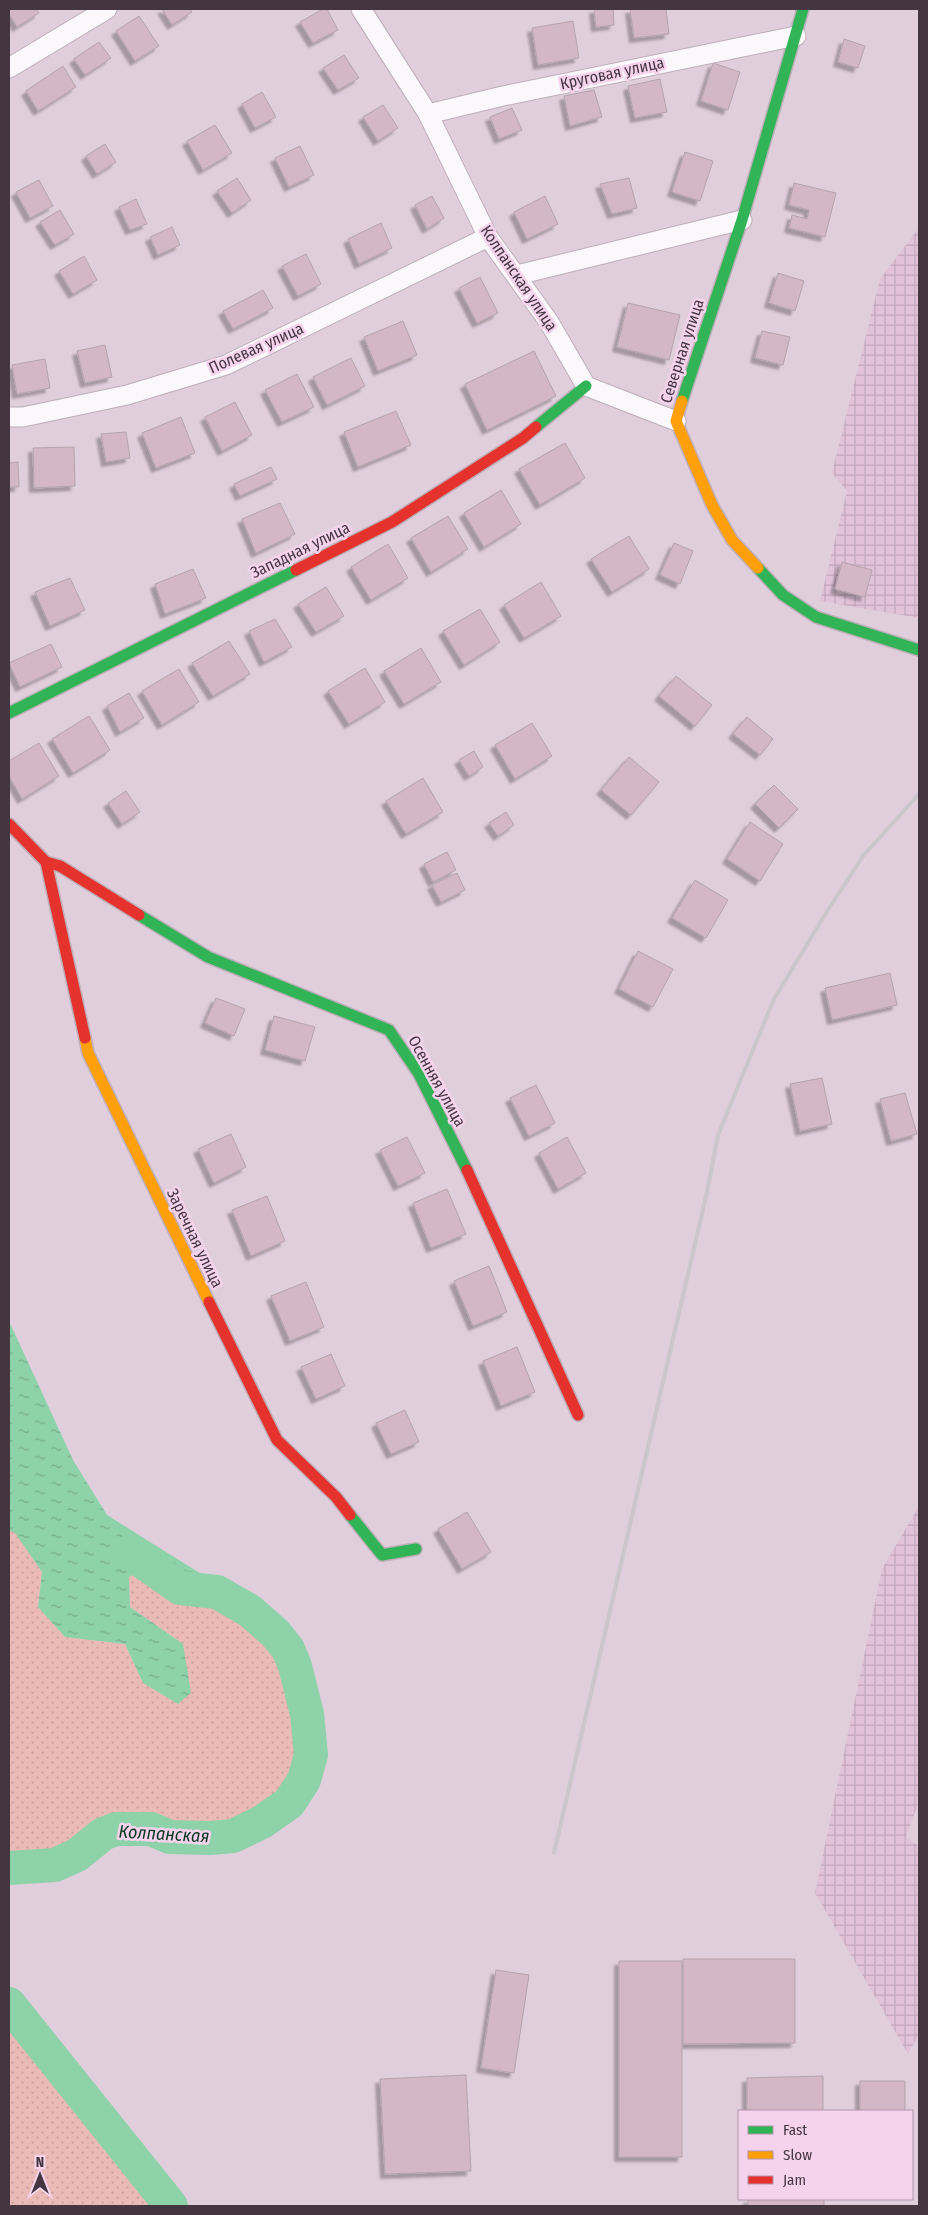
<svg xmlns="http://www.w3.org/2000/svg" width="928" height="2215" font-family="'Fira Sans Condensed',sans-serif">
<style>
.industrial{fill:url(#industrial-grid)}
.green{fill:url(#green-dots)}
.water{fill:url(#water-ripples)}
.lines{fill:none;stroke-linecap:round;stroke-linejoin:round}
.river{stroke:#8ed2aa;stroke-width:34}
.building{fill:#d4b7c6;stroke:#b3a3ac;filter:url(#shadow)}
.street-casing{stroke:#bdaeb9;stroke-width:21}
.fast-casing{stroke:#bdaeb9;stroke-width:14}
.slow-casing{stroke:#bdaeb9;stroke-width:14}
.jam-casing{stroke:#bdaeb9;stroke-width:14}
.street{stroke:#faf8fa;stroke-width:19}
.fast{stroke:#30b455;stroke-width:11}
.slow{stroke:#ff9f0a;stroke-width:11}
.jam{stroke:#e5322d;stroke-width:11}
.rail{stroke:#cbc6ca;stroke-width:4}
.labels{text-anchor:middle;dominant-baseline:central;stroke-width:5;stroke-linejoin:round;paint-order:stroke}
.street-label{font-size:16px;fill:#443641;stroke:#f6d3ed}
.water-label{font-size:18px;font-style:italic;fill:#09361e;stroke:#f6d3ed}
</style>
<defs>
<pattern id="industrial-grid" width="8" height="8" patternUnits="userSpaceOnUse" patternTransform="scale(1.25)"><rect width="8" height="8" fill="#e1c2d9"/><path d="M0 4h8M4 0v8" fill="none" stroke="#c2a7bb"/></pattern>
<pattern id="green-dots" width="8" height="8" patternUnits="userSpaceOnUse" patternTransform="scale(1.25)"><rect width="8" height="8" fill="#eabab7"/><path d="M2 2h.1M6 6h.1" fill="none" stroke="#caa09f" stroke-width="1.8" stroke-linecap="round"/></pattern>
<pattern id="water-ripples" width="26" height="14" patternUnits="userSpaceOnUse" patternTransform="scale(1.25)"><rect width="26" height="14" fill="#8ed2aa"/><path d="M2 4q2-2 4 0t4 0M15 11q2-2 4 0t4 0" fill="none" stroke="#76ab8c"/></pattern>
<filter id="shadow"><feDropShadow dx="-4.5" dy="4.5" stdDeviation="1" flood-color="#0004"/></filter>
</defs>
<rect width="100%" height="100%" fill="#e1cedc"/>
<path class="industrial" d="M919 228V618L820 601 847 491 832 473 880 279Z
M919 1506V1801L906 1837 919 1846V2035L908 2054 815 1893 882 1569Z"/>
<path class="green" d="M9 1530 15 1532 42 1572 38 1607 65 1637 125 1644 143 1683 183 1644 130 1607 129 1577 140 1571 217 1592 250 1611 275 1633 288 1649 295 1666 307 1714 311 1755 304 1780 289 1803 262 1822 233 1836 210 1838 170 1837 151 1829H116L103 1834 77 1855 55 1865 9 1868Z
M9 2004 13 2011 171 2206H9Z"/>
<path class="water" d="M9 1321 73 1460 107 1515 214 1582 217 1592 140 1571 129 1577 130 1607 183 1644 191 1693 178 1704 143 1683 125 1644 65 1637 38 1607 42 1572 15 1533 9 1530Z"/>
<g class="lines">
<path class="river" d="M9 1868 55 1865 77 1855 103 1834 116 1829H151L170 1837 210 1838 233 1836 262 1822 289 1803 304 1780 311 1755 307 1714 295 1666 288 1649 275 1633 250 1611 217 1592 180 1588 129 1552
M9 2004 171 2206"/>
</g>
<path class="building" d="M9 9H36L39 13 17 27 9 14Z
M162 9H190L192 12 172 25Z
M323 9H327L338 30 313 43 300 22Z
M594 9H613L614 25 596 27Z
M630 9H666L669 34 634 38Z
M139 16 159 46 135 61 116 31Z
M573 21 579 58 538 65 532 28Z
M844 39 865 46 858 68 838 62Z
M99 42 111 58 85 75 74 59Z
M344 55 359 78 338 90 323 68Z
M713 63 740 72 728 110 701 101Z
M63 66 76 87 38 111 26 91Z
M660 79 667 112 635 118 628 86Z
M594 90 602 117 570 126 564 96Z
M262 92 276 117 255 128 242 104Z
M383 105 398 128 378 141 363 117Z
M512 108 522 130 499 139 490 117Z
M215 125 232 153 203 170 187 141Z
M105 144 116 162 97 174 86 156Z
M300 146 314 175 289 187 275 158Z
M685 152 713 161 700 201 672 192Z
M237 178 251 200 232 213 217 191Z
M629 178 637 208 612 214 600 184Z
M39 180 53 206 30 218 16 192Z
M794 183 836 193 825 237 789 228 792 215 807 219 809 210 789 205Z
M432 196 444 218 427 229 415 205Z
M545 196 558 224 527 239 514 212Z
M136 199 147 224 130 230 119 207Z
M60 210 74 234 55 245 40 222Z
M381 223 392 248 359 264 348 239Z
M172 227 180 245 158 255 150 237Z
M306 254 321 284 298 296 282 266Z
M84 256 97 280 73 294 59 271Z
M778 273 804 281 795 311 769 303Z
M480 277 498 313 477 323 459 288Z
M263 290 273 308 233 329 223 311Z
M628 303 680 315 669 360 617 347Z
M403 321 417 355 378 371 364 337Z
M762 331 790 337 783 365 755 358Z
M105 345 112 377 85 383 77 351Z
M534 351 556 396 487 430 465 384Z
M351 358 365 386 327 405 313 377Z
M45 359 50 388 17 394 12 365Z
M297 374 314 407 282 422 265 390Z
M235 402 252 435 222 451 205 417Z
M396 411 411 445 358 467 344 432Z
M181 417 195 453 156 468 142 433Z
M126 432 130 458 106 462 101 434Z
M565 443 585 478 540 505 519 469Z
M74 447 75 486 34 488 33 448Z
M18 462 19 487H9V463Z
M271 467 277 479 240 496 234 484Z
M501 490 521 524 484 547 464 513Z
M280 503 295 534 256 553 242 519Z
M448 516 468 549 431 572 411 538Z
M629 536 649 569 612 592 591 559Z
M674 543 693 551 680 584 660 575Z
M388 544 408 578 371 600 351 567Z
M842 562 872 570 865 597 835 589Z
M193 569 206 598 165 614 155 584Z
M70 578 85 610 50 626 35 592Z
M541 582 561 616 524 638 504 605Z
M326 587 344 616 316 632 298 604Z
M480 609 500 642 464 665 443 631Z
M275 619 292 647 264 662 249 631Z
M229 641 250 674 213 696 192 663Z
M51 644 62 667 20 687 9 663Z
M421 648 441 682 404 704 384 671Z
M365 668 385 702 349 724 328 691Z
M179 669 199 702 162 725 142 691Z
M676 676 712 705 695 726 659 696Z
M129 693 144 718 120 732 107 706Z
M89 716 110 750 73 773 52 739Z
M747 717 773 739 760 755 733 734Z
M532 723 552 756 515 779 495 745Z
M39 743 59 776 22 799 9 776V761Z
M474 751 483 767 469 776 459 760Z
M629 757 659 782 631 815 601 790Z
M423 778 443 812 406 834 386 801Z
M774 785 798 809 779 828 755 804Z
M126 791 140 812 122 824 108 803Z
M506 812 514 825 498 836 489 823Z
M750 822 783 844 760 881 727 859Z
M447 852 456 870 433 882 424 864Z
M457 873 465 890 441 902 432 885Z
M695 880 728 900 706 938 672 918Z
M638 951 673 969 653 1007 619 989Z
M890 973 897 1005 832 1020 825 988Z
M216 998 245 1009 234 1036 205 1023Z
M274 1016 315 1027 305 1061 265 1050Z
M822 1078 832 1124 800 1131 790 1084Z
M536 1085 555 1123 529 1136 510 1098Z
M905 1093 917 1134 891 1141 880 1099Z
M231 1134 246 1167 214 1183 198 1149Z
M407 1137 425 1173 398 1186 380 1150Z
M567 1137 586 1173 558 1189 539 1153Z
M447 1189 466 1234 431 1248 413 1203Z
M267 1196 285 1241 251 1256 232 1210Z
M489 1266 507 1312 473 1326 454 1281Z
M306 1282 324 1327 290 1341 271 1296Z
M517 1347 535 1392 501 1406 483 1361Z
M331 1354 345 1386 316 1399 301 1367Z
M405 1410 419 1442 391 1454 376 1423Z
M467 1512 491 1552 462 1569 438 1529Z
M683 1959H795V2043L683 2044Z
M619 1961H682V2157H619Z
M496 1970 529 1975 514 2073 481 2068Z
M466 2075 471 2171 385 2174 380 2079Z
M823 2076V2111H747V2078Z
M860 2081H905V2111H860Z
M748 2199H824V2206H748Z"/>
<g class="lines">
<g class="street-casing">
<path id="street" d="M361 9 428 114 488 237 549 322 586 386 676 421
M9 68 107 9
M428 114 503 96 796 36
M517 275 742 220
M9 417H23L127 395 226 365 488 237"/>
</g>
<g class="fast-casing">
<path id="fast" d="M682 401 742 220 803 9
M536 427 586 386
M758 568 783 595 816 617 919 650
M9 713 296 570
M139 915 208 957 389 1030 419 1074 467 1170
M350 1515 382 1555 416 1549"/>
</g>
<g class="slow-casing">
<path id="slow" d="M682 401 676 421 712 505 732 540 758 568
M85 1038 88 1053 209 1302"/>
</g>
<g class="jam-casing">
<path id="jam" d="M296 570 392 522 523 438 536 427
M9 824 46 862 60 866 139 915
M46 862 85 1038
M467 1170 578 1415
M209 1302 277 1440 336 1497 350 1515"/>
</g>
<use href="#street" class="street"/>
<use href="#fast" class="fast"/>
<use href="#slow" class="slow"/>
<use href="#jam" class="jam"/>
<path class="rail" d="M554 1853 707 1192 718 1135 774 999 826 913 863 856 919 794"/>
</g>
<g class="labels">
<g class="street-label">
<text transform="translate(612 73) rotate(-12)">Круговая улица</text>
<text transform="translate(519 278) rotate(56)">Колпанская улица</text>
<text transform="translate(256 348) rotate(-24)">Полевая улица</text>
<text transform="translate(682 351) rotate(-72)">Северная улица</text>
<text transform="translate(300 550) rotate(-26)">Западная улица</text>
<text transform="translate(437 1081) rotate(61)">Осенняя улица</text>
<text transform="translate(195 1238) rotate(64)">Заречная улица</text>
</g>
<g class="water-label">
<text transform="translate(164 1834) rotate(3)">Колпанская</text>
</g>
</g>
<rect width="928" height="2215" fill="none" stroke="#443641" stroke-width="20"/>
<rect x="738" y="2110" width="175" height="90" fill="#f6d3ed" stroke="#af94a8"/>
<rect x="748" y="2126" width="25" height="8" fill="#30b455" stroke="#af94a8"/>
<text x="783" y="2135" font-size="15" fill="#443641">Fast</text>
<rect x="748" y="2151" width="25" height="8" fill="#ff9f0a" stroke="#af94a8"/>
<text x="783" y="2160" font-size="15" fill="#443641">Slow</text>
<rect x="748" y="2176" width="25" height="8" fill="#e5322d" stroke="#af94a8"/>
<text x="783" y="2185" font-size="15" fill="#443641">Jam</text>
<g transform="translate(40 2175)" stroke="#f6d3ed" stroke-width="4" paint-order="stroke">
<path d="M0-4L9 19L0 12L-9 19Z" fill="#443641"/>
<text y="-8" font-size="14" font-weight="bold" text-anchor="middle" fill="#443641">N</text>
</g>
</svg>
